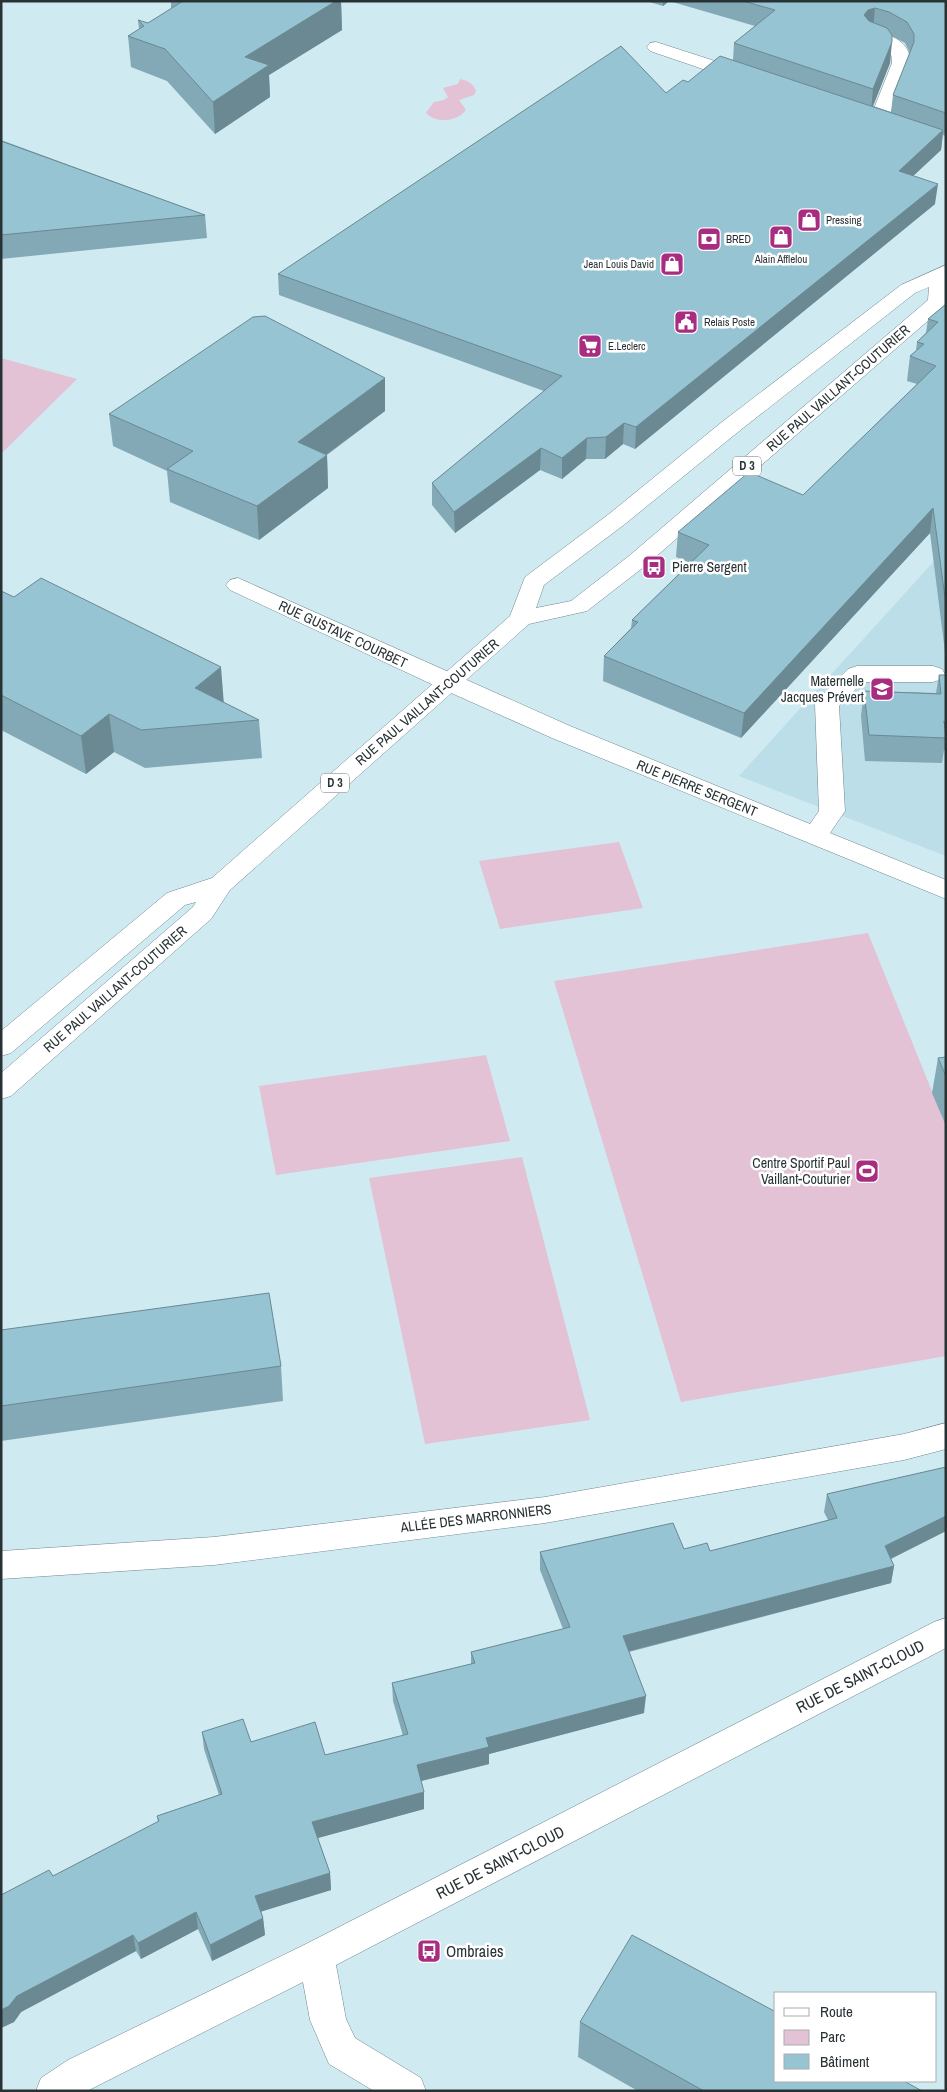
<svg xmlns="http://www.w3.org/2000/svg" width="947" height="2092" font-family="'Archivo Narrow',sans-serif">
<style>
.built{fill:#bcdee9}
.green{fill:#e2c2d4}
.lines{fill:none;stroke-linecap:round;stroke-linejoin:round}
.minor-casing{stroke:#6f878f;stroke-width:1}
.major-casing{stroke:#6f878f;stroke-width:1}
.minor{fill:#fff;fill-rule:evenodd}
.major{fill:#fff;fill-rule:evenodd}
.wall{fill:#82a9b5;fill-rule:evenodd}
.shaded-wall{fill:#6a8993}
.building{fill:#97c4d2;stroke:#6a8993}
.labels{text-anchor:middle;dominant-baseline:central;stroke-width:5;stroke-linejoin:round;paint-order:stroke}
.far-poi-label{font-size:11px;fill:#283235;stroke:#fff;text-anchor:start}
.shield{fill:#fff;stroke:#687072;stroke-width:1}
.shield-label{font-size:12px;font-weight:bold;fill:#283235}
.street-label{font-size:14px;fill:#283235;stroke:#fff}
.poi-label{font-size:14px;fill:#283235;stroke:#fff;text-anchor:end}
.near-street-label{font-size:16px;fill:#283235;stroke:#fff}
.near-poi-label{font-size:16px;fill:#283235;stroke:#fff;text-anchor:start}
</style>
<rect width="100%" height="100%" fill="#d0eaf2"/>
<path class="built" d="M946 548V856L739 776 786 724Z"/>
<path class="green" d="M460 79C468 81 473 83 476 91L474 95 459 100 466 110C456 122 437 124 426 113L434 102 444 100 448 97 443 88 458 84Z
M1 358 77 379 1 454Z
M619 842 643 908 500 929 479 861Z
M868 933 946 1126V1356L681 1402 554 981Z
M486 1055 510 1141 276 1175 259 1086Z
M522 1157 590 1420 425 1444 369 1178Z"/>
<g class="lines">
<g class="minor-casing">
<path id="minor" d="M873 31C891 35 911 41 910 63L887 121 885 125 878 127 871 125 869 121 892 63C893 39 873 49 864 36L867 32Z
M656 42 752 73 754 77 752 81 745 83 738 81 650 51 647 47 650 43Z
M238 578 570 726 810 824 819 811 815 704 818 699 848 669 857 666H933L942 669 945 674 942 679 933 682H863L839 706 845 811 830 833 946 880V899L552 738 440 688 230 590 226 585 230 580Z
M946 1423V1449L904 1460 545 1523 214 1565 1 1579V1551L214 1537 545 1497 904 1434Z
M946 1618V1648L336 1965 346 2019 355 2038 421 2078 426 2091H374L329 2064 310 2020 303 1982 87 2091H36L41 2078 68 2060 304 1945 934 1622Z"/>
</g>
<g class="major-casing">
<path id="major" d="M946 265 945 306 645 566 587 611 529 624 230 890 211 919 11 1096 1 1099V1073L193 907 196 902 185 905 11 1053 1 1056V1031L167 893 212 878 510 616 525 577 609 514 722 422 901 285ZM929 287 928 300 629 556 571 601 536 608 544 585 625 524 738 432 915 293Z"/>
</g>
<use href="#minor" class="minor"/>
<use href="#major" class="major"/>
</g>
<path class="wall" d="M171 1H341L342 30 269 75 270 97 215 134 167 81 131 67 128 36 139 29 138 20 148 23 171 9Z
M646 1H946V136L943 135 941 150 913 176 935 204 635 449 623 444 605 459H586L562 479 540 470 455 533 432 505V483L544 391 279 295 278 274 666 93 733 60 734 43 755 26 669 1 663 6ZM892 36 905 43 910 53 893 95 891 112 873 106 890 63Z
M1 140 205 215 207 238 1 259Z
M946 304V660L930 533 741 738 603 681 604 656 631 628 632 620 690 563 676 557 678 532 803 495 917 384 907 381 910 356 916 351 917 342 926 333 928 319Z
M385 411 327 455 328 488 259 540 170 502 167 471 113 446 109 414Z
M1 591 259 720 262 758 145 768 114 752 86 774 1 730Z
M939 675H946V750H944L942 763 865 761 861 716 864 691 936 693Z
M946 1057V1126L932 1093 938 1058Z
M1 1330 281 1366 283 1401 1 1441Z
M946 1467V1531L891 1559 894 1566 891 1583 629 1652 644 1713 489 1754V1764L421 1781 424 1809 318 1838 330 1873 331 1890 261 1911 263 1918 265 1935 212 1961 198 1929 141 1959 136 1951 21 2012 14 2022 1 2028V1895L53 1876 158 1822 157 1816 219 1795 204 1749 202 1732 325 1755 403 1736 393 1701 392 1683 471 1664V1652L563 1629 540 1570V1552L684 1549 710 1551 828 1520 824 1512 827 1494Z
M580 2022 922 2091H638L578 2057Z"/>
<path class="shaded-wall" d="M311 1H341L342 30 269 75 270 97 215 134 213 102 245 57Z
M663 1H669L663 6Z
M875 8 873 29 864 15 868 10Z
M892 42 890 63 871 111 873 89Z
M943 130 941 150 896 192 899 171Z
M938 184 935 204 635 449 636 427Z
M385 378V411L300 474 327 455 328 488 259 540 257 506 298 442Z
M624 423 623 444 605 459 606 437Z
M587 438 586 459 562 479V458Z
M541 448 540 470 455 533 454 512Z
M933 508 930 533 741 738 744 713Z
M221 667 224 705 195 688Z
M109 714 114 752 86 774 81 736Z
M946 1516V1531L882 1563 885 1546Z
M894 1566 891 1583 622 1653 623 1636Z
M646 1696 644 1713 489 1754V1764L417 1782V1765L486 1738Z
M424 1792V1809L314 1839 312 1822Z
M330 1873 331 1890 257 1913 255 1896Z
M196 1912 198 1929 141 1959 138 1943Z
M263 1918 265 1935 212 1961 210 1945Z
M133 1935 136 1951 21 2012 14 2022 1 2028V2010L17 1996Z"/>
<path class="building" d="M183 1H336L245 57 269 65 213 102 165 49 128 36 144 26 138 20 148 23Z
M743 1H946V113L893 95 914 42V34L907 22 889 12 875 8 868 10 864 15 869 21 887 28 892 35V42L873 89 734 43 775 10Z
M621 46 666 93 683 80 688 82 720 56 943 130 899 171 938 184 636 427 624 423 606 437 587 438 562 458 541 448 454 512 432 483 562 376 278 274Z
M1 141 205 215 1 235Z
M946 304V605L933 508 744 713 604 656 638 622 632 620 709 545 678 532 749 472 803 495 936 366 910 356 924 344 917 342 938 322 928 319Z
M265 316 385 378 298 442 327 455 257 506 167 469 193 451 109 414 253 317Z
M41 578 221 667 195 688 259 720 141 730 109 714 81 736 1 695V591L14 597Z
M939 675H946V725H945L944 721 946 738 869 735 864 691 941 694Z
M946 1057V1076L938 1058Z
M269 1293 281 1366 1 1406V1330Z
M946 1467V1516L885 1546 894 1566 623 1636 646 1696 486 1738 489 1747 417 1765 424 1792 312 1822 330 1873 255 1896 263 1918 210 1945 196 1912 138 1943 133 1935 17 1996 9 2006 1 2010V1895L49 1870 53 1876 159 1821 157 1816 222 1794 202 1732 243 1719 251 1742 315 1722 325 1755 408 1734 392 1683 475 1663 471 1652 570 1627 540 1552 673 1523 684 1549 707 1543 710 1551 837 1518 827 1494Z
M632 1935 776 2012V2081H904L922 2091H704L580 2022Z"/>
<defs>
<g id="shop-square" transform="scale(1.25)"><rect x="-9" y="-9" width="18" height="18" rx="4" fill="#a82d81" stroke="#fff"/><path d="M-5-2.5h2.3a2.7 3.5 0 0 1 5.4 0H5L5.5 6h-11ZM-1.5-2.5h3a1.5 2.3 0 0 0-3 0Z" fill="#fff"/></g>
<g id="bank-square" transform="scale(1.25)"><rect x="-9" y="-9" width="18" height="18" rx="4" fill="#a82d81" stroke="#fff"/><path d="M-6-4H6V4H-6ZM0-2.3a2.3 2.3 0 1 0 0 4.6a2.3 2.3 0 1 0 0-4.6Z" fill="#fff"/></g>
<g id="civic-square" transform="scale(1.25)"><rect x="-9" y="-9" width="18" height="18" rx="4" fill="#a82d81" stroke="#fff"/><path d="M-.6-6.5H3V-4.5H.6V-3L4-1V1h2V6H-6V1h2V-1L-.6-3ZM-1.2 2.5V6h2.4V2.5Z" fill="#fff"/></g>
<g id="supermarket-square" transform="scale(1.25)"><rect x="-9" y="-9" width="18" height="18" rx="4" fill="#a82d81" stroke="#fff"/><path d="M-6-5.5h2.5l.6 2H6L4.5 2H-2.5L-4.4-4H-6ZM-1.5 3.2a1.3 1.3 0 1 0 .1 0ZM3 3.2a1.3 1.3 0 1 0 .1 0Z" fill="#fff"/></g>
<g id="bus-square" transform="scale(1.25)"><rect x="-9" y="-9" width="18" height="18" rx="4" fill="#a82d81" stroke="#fff"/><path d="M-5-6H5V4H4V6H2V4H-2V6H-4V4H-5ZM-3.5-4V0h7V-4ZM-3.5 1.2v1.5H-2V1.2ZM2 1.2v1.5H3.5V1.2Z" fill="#fff"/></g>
<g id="school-square" transform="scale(1.25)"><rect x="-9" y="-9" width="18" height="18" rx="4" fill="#a82d81" stroke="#fff"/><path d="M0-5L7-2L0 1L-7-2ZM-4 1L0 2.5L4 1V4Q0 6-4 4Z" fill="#fff"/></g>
<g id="stadium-square" transform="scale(1.25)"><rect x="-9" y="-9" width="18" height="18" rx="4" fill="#a82d81" stroke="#fff"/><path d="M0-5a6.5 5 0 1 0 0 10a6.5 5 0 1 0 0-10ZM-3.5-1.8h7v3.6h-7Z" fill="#fff"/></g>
</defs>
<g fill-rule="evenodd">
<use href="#shop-square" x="809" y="220"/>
<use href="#shop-square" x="781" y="237"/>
<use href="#bank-square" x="709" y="239"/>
<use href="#shop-square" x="672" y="264"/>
<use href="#civic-square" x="686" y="322"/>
<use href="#supermarket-square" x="590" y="346"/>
<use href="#bus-square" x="654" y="567"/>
<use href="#school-square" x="882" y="689"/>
<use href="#stadium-square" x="867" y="1171"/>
<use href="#bus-square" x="429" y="1951"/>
</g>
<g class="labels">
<g class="far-poi-label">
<text x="826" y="220">Pressing</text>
<text x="726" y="239">BRED</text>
<text x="781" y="259" text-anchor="middle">Alain Afflelou</text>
<text x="654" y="264" text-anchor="end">Jean Louis David</text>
<text x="704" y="322">Relais Poste</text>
<text x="608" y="346">E.Leclerc</text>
</g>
<g class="shield">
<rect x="733" y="456.5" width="28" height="19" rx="4"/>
<rect x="321" y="773.5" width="28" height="19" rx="4"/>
</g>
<g class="shield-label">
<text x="747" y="466">D 3</text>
<text x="335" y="783">D 3</text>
</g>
<g class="street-label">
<text transform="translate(838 388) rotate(-41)">RUE PAUL VAILLANT-COUTURIER</text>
<text transform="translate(343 634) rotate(25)">RUE GUSTAVE COURBET</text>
<text transform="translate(427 702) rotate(-41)">RUE PAUL VAILLANT-COUTURIER</text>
<text transform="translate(697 788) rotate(22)">RUE PIERRE SERGENT</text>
<text transform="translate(115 989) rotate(-41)">RUE PAUL VAILLANT-COUTURIER</text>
<text transform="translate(476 1518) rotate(-7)">ALLÉE DES MARRONNIERS</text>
</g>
<g class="poi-label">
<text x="672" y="567" text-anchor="start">Pierre Sergent</text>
<text x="864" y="681">Maternelle<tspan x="864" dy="16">Jacques Prévert</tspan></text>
<text x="850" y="1163">Centre Sportif Paul<tspan x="850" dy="16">Vaillant-Couturier</tspan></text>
</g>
<g class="near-street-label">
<text transform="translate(860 1676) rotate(-27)">RUE DE SAINT-CLOUD</text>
<text transform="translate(500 1862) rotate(-27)">RUE DE SAINT-CLOUD</text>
</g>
<g class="near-poi-label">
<text x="446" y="1951">Ombraies</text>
</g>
</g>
<rect width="947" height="2092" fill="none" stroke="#283235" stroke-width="5"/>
<rect x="774" y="1992" width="162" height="90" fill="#ffffff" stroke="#a9adae"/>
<rect x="784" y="2008" width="25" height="8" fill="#ffffff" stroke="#a9adae"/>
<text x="820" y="2017" font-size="15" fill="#283235">Route</text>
<rect x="784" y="2030" width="25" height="15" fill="#e2c2d4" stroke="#a9adae"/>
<text x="820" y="2042" font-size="15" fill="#283235">Parc</text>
<rect x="784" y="2054" width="25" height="15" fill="#97c4d2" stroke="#a9adae"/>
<text x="820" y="2067" font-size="15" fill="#283235">Bâtiment</text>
</svg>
